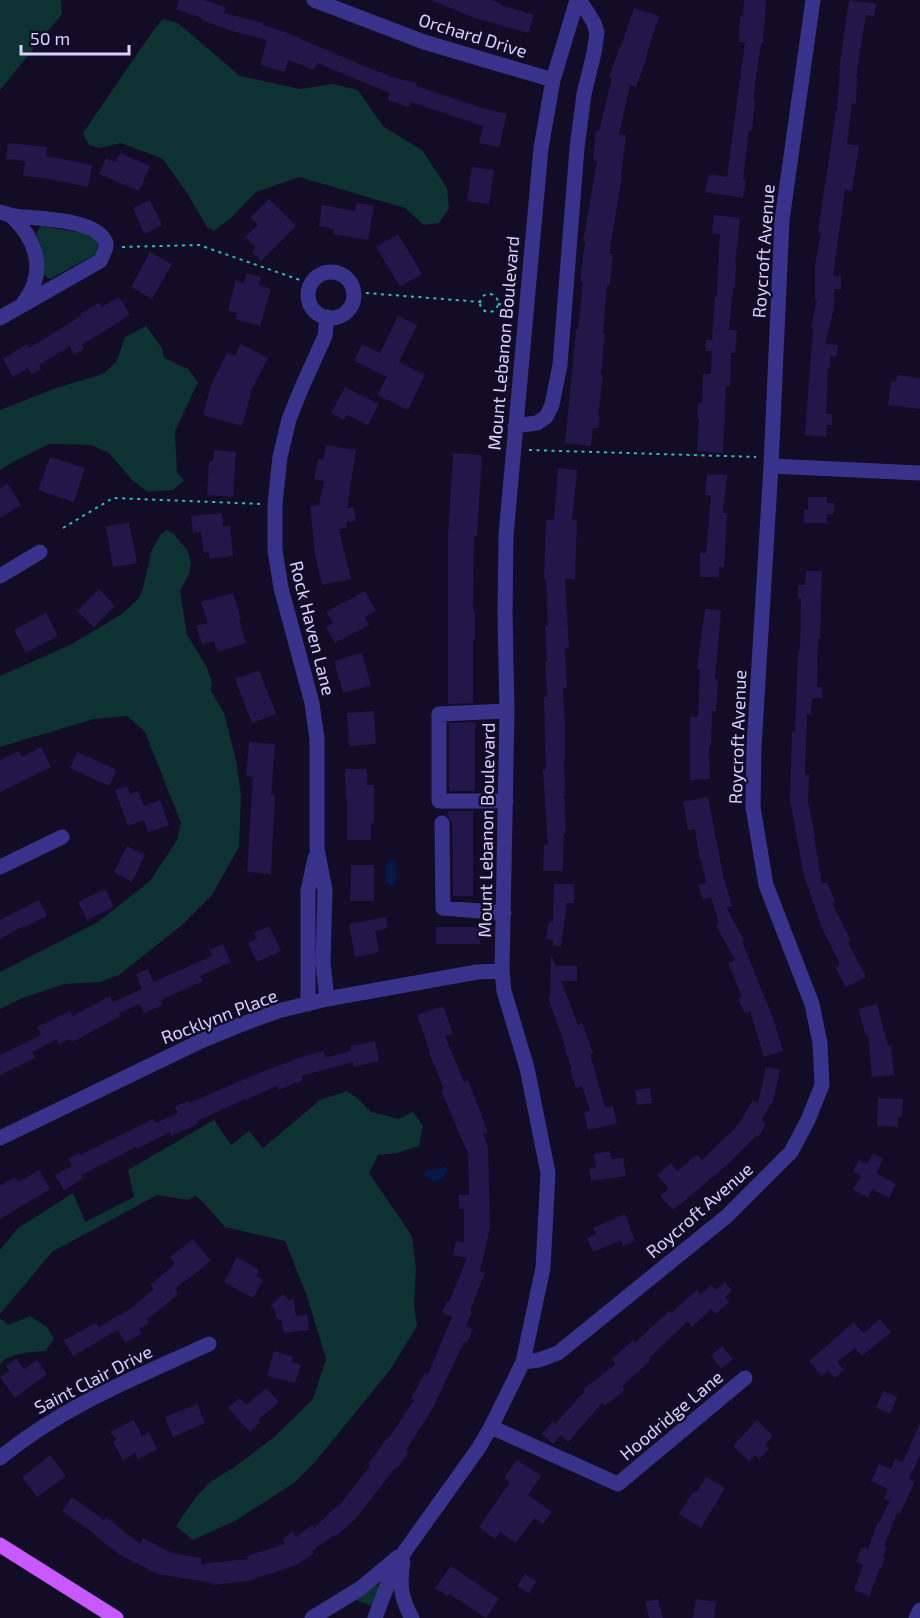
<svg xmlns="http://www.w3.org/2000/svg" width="920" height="1618" font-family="'Exo 2',sans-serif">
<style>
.green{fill:#0e3131}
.water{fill:#041947}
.building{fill:#231649}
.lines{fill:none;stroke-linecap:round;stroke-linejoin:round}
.path{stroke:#21c3c1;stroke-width:2;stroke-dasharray:3 4.5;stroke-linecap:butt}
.minor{stroke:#39328a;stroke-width:15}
.major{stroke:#c858ff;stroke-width:15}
.labels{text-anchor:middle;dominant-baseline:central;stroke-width:5;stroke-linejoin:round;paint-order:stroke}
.street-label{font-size:18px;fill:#d9d1ff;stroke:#120c26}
</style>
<rect width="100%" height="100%" fill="#120c26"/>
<path class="green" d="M0 0H61L62 14 0 90Z
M163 19 178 23 240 76 300 89 333 84 358 90 383 126 423 151 447 188 449 208 439 223 424 225 405 208 299 177 256 192 232 217 214 231 207 227 187 193 163 159 121 143 99 148 89 145 83 133 155 28Z
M41 226 91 234 97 240 98 246 94 255 50 279 43 275C45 260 42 247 36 233Z
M146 326 162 348 164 358 188 369 198 382 175 431 177 473 184 480 173 490 148 492 132 480 109 453 91 445 49 444 13 462 0 470V410L56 388 103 374 117 361 125 337Z
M167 530 174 534 187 550 191 562 189 574 180 591 187 635 207 667 212 683 211 691 224 713 236 760 241 796 239 847 212 895 182 925 119 975 100 982 64 984 20 999 0 1009V972L98 922 150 881 177 840 181 823 145 732 127 716 94 719 0 747V676L70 645 122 614 139 598 143 588 152 549 161 534Z
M347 1091 358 1099 371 1112 399 1119 413 1112 423 1126 419 1146 397 1153 378 1155 369 1173 412 1236 416 1270 414 1304 417 1326 390 1370 315 1462 295 1482 235 1521 193 1540 176 1526 196 1497 210 1482 236 1466 274 1437 313 1399 326 1359 307 1296 285 1241 225 1227 202 1201 195 1196 188 1200 157 1195 52 1252 0 1314V1250L18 1228 73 1193 85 1222 134 1197 128 1170 214 1120 231 1145 249 1131 263 1148 320 1100Z
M30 1316 47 1327 54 1339 45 1351C31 1352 10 1353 0 1364V1318L8 1325Z
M379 1584 380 1585 372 1606 356 1600Z"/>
<path class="water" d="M392 859 395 860C397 868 398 879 393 885L386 883V864Z
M443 1167H446L448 1170 442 1179 433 1181 425 1175 427 1170H434Z"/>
<path class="building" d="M179 0H203L226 7 224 13 263 23V25L285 32 359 64 395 78 417 83 416 86 482 108 507 114 499 147 479 143 483 126 411 102 409 107 388 100 390 93 317 63 314 70 288 60 285 72 260 65 267 40 232 31 201 20 202 18 176 9Z
M431 0H491L502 4 501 5 534 15 528 33 475 18Z
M744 0H766L763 43H761L753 100H755L752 130H749L743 180H746L743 198 705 192 709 174 727 177 745 42H739L740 16 743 17Z
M849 0 876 4 874 16 866 15 861 45 856 78H857L856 104 852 103 847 144 859 146 852 191 845 190 833 276H841V289H834V308L825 344 838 345 837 357 830 356V369L828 368 826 414H832V425H827L826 437 805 435 813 328H811L817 300H815V266L821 233 818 232 836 111H837L840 69H839Z
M634 8 659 16 646 56 647 57 636 87 630 85 619 134 626 135 621 175 622 176 609 254H613L610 285 607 284 603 333H605L601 374 603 375 598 416H600L598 428H593L591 446 565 443 576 330H578L583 282 580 281 585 242 583 241 597 161 593 160 596 131H599L612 78 609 77 620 46 621 47Z
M8 143 47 147 46 156 92 165 88 187 45 178 23 176 25 161 6 159Z
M120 153 150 166 139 191 99 174 106 158 116 162Z
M472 167 494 170 489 204 467 201Z
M269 199 296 226 261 261 252 252 256 248 245 237 258 225 250 218Z
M150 200 162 225 144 234 133 208Z
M357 203 374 206 368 240 333 234 334 229 319 226 322 205 355 211Z
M714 215 740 218 735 264H736L735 288H733L729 330H737L735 353H731L730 387 726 386 723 453 697 451 699 418H697L698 403H702L703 374H711L712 351H705L706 340H712L715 296 717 297 719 247 720 234 712 233Z
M398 234 422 274 400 287 376 247Z
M150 252 172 264 152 299 131 287Z
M247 273 261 277 259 285 271 289 260 326 236 319 237 313 228 310 236 280 244 283Z
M119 297 130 315 82 345 84 349 74 355 70 346 39 365 41 369 32 374 28 368 13 377 3 359 27 344 29 348 81 316 80 314 99 303 102 307Z
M398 316 417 325 399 362 425 375 408 410 377 395 387 377 354 361 362 344 380 353Z
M241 344 268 358 252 389 242 426 203 415 211 385 227 353 235 356Z
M897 375 920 378V409L888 405 891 381 896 382Z
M345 387 379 404 368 425 347 415 344 420 331 413Z
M326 445 356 450 347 508 354 507 356 521 346 522 347 528 339 529 351 579 322 585 315 554 310 506 319 505 324 481 314 479 318 459 323 460Z
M214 450 236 452 233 497 207 495 209 461H213Z
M453 453 482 455 477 536H474L473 612H475V640H473V703L448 704V535Z
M50 457 85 468 74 502 38 490Z
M558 468 577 470 572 520H577L575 579H565L569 648H565L567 688H563L565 724V760H564L565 796H564L566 833H564L563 871H543L544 845H548L543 770H546L544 697H547L545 661H547L545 626H548L546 579H544L546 520H554Z
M707 474 727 475 723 513H727L724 567H719V577H700V553H706L711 495H705Z
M8 484 21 505 0 518V488Z
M808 497H827V503H834V514H827V523H804V510H808Z
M222 513 223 527 230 526 233 556 209 559V552L204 553 201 532 193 533 191 516Z
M129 522 137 563 113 567 106 527Z
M806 571H822L820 639H818L817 687H822V698H812L811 714H807L805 775H809L808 801 815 837H814L822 884 827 882 835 902 832 903 851 941 848 942 866 977 846 987 835 967 840 964 822 928 804 876 790 800 792 732H795L798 650H800L801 598H798V585H805Z
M99 589 115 606 94 627 77 611Z
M365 591 376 611 365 617 369 625 335 643 326 627 333 623 326 612Z
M233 593 241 619 239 620 246 643 218 652 214 641 202 644 196 626 208 623 201 602Z
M705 609 721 610 715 679H718L716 711H712L711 746H709L710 779 690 780V717H698L700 669H697Z
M46 613 58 636 26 653 14 630Z
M362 653 371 685 343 693 334 661Z
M259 670 276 714 252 723 235 679Z
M374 711 376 744 349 746 347 713Z
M475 722V791H449V723Z
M249 742 275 744 271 795H275L271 874 247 872 253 777 246 776Z
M41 747 51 767 0 792V760L19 751 22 757Z
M77 752 117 770 109 786 70 768Z
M345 769H367V785H374V823H371V840H347V799H346Z
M127 786 130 794 138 791 144 806 160 800 169 825 148 832 144 820 128 826 115 790Z
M708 797 723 875 732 906 726 907 744 940 742 941 773 1018 783 1051 764 1057 750 1011 744 1013 738 999 742 997 728 963 735 960 716 926 719 924 711 897 703 900 698 885 706 883 701 859 700 860 695 829 688 830 683 802Z
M448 811H473V896H453L452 823 447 815Z
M127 846 145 855 132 882 114 872Z
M351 865H374V901H350Z
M554 884H574V903H567L561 946 553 945V940L546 939 549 921 553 922Z
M105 889 114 907 87 920 78 902Z
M39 900 47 916 25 927 24 926 0 939V920Z
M386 917 388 928 375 931 379 952 355 957 349 924Z
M269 926 281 951 257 962 248 943 257 939 254 933Z
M436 927H480V944H436Z
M223 944 231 962 200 976 203 981 161 1000 163 1005 144 1013 140 1004 119 1013 121 1016 72 1042 70 1039 59 1044 57 1039 32 1052 35 1058 0 1075V1055L41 1035 37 1027 70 1011 73 1016 110 996 113 1002 142 989 136 974 148 969 153 982 212 956 209 950Z
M551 955 556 966H577V981H561L578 1025 582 1023 593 1053 590 1054 605 1107 613 1106 617 1124 588 1130 584 1112 590 1110 582 1086 576 1088 570 1070H572L565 1049H566L548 997 550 996Z
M877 1004 888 1046H891L894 1075 872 1077 868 1035 866 1036 858 1009Z
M443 1006 453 1033 445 1036 464 1082 468 1080 488 1132 483 1134 488 1147 490 1228 480 1271 485 1273 470 1311 472 1312 466 1326 473 1329 467 1343 464 1342 433 1408 406 1450 409 1452 397 1469 395 1468 356 1518 336 1537 334 1535 312 1551 314 1553 297 1565 248 1581 213 1585 212 1583 158 1574 120 1555 86 1528 62 1511 72 1497 104 1520 106 1517 140 1544 143 1538 172 1553 202 1558 201 1564 248 1559 247 1556 285 1544 282 1540 292 1532 296 1537 312 1525 314 1528 338 1505 339 1506 370 1466 368 1464 388 1437 389 1438 414 1400 411 1399 425 1373 428 1374 452 1317 442 1312 447 1301 449 1302 467 1258 453 1255 456 1241 464 1243V1209H459V1195H469L468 1154 441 1090 444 1089 429 1053 430 1052 417 1015Z
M375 1041 379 1061 354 1067 353 1062 301 1076 303 1080 278 1090 277 1086 245 1100V1099L197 1121 198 1124 171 1136 170 1132 137 1149 136 1147 81 1175 83 1179 64 1190 55 1175 72 1166 68 1159 79 1153 80 1155 153 1119 156 1123 178 1113 175 1107 188 1101 189 1103 259 1073 307 1055 324 1051 325 1058 351 1051 350 1046Z
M766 1067 780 1070 773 1101 761 1120 766 1124 758 1137 756 1136 726 1166 673 1210 660 1196 669 1189 657 1175 671 1163 677 1171 697 1155 702 1160 738 1125 753 1100 758 1103Z
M650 1088 652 1103 637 1105 635 1090Z
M878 1098 903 1099 902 1117H898V1127L877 1126Z
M610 1151 611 1159 623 1158 626 1176 591 1181 589 1169 596 1168 594 1154Z
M873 1153 883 1159 876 1173 896 1184 889 1198 872 1189 868 1197 853 1190 861 1176 853 1171 859 1160 867 1164Z
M39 1170 50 1189 0 1219V1186L15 1177 18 1182Z
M625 1214 635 1241 623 1246 621 1240 593 1252 587 1238 596 1234 593 1228Z
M193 1239 211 1261 175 1289 178 1294 147 1320 149 1323 139 1329 142 1333 125 1343 118 1330 73 1356 64 1340 96 1323 99 1327 131 1308 154 1289 150 1285 175 1264 170 1257Z
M237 1257 259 1270 256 1276 263 1280 253 1298 224 1282Z
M725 1282 732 1291 725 1297 729 1302 716 1314 711 1309 692 1327 688 1321 649 1358 651 1360 622 1386 625 1390 605 1406 602 1403 568 1442 561 1435 553 1444 542 1434 552 1422 555 1424 585 1391 583 1389 616 1364 612 1359 633 1340 635 1343 669 1311 671 1313 697 1290 701 1294 711 1285 716 1290Z
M283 1294 289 1300 294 1299 296 1316 307 1314 309 1330 283 1333 282 1321 276 1318 275 1309 271 1305Z
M880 1319 891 1332 862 1356 855 1348 837 1362 844 1370 835 1378 828 1371 822 1376 809 1361 854 1322 863 1333Z
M722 1346 733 1359 721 1369 711 1356Z
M274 1351 293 1357 292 1362 301 1365 295 1383 267 1376Z
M16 1358 24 1369 37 1360 47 1374 15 1398 0 1377 9 1371 6 1366Z
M266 1388 279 1402 258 1420 260 1422 250 1432 228 1408 239 1398 246 1405Z
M883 1391 897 1397 890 1414 876 1408Z
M197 1404 205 1423 173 1437 165 1417Z
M134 1420 142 1436 149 1432 157 1449 138 1459 135 1453 123 1460 113 1442 116 1438 110 1432Z
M757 1420 773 1436 765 1445 769 1449 759 1459 755 1455 749 1461 733 1446Z
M920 1423V1455L909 1479 915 1481 900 1514 897 1513 884 1546 887 1548 883 1557 885 1558 881 1569 880 1568 869 1596 854 1590 863 1565 856 1562 862 1547 868 1549 878 1522 879 1523 890 1501 884 1499 888 1489 871 1481 879 1464 891 1469 895 1459 903 1462Z
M50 1455 66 1476 37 1497 22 1477Z
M517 1460 541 1476 528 1495 552 1512 543 1524 534 1518 516 1543 500 1532 495 1539 479 1527 510 1482 504 1478Z
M706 1477 725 1488 701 1528 679 1514 693 1492 696 1493Z
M451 1566 499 1599 486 1618 450 1594 448 1596 435 1588Z
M525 1574 536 1581 529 1593 517 1586Z
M658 1599 663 1618H649L645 1602Z
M696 1599 716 1602 714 1618H693Z"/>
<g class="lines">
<path class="path" d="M122 247 199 245 300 280
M366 293 481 302
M480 303a9 9 0 1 1 18 0a9 9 0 1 1-18 0Z
M498 304 512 305
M529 450 756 457
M63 528 113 498 262 504"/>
<path class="minor" d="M314 0 424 42 553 80
M0 212C5 213 9 215 14 216 35 219 98 218 106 243 107 249 102 256 100 261L0 318
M10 215C37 239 47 272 24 302
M308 295a23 23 0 1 1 46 0a23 23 0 1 1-46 0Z
M515 426 537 423 546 417 552 405 560 365 577 148 584 94 594 53 597 33 594 23 588 13 579 0
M771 466 920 473
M0 576 40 552
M506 801H439V714L507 711
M442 823 443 908 504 913
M0 867 62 837
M327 999 323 963 325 890 317 849V739L312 703 281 588 275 550V504L280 457 289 419 302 387 325 336 327 317
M308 1004V891L315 858
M0 1138 201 1041 240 1025 278 1011 327 999 477 972 502 971
M523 1362 539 1360 558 1353 727 1216 791 1152 808 1120 822 1085 820 1043 812 1004 766 885 753 807 754 747 771 466 782 220 813 0
M491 1427 618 1484 745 1378
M0 1458C63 1406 135 1378 209 1344
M403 1562C399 1583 401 1599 412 1618
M312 1618 361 1588 398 1557
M375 1618 389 1581 405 1551 478 1449 491 1427 523 1362 543 1268 548 1173 527 1068 504 991 502 971 507 711 505 613 506 535 541 148 553 80 577 0
M916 1618 920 1610"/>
<path class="major" d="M0 1545 116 1618"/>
</g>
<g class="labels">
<g class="street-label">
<text transform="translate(473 35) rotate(17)">Orchard Drive</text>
<text transform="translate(763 251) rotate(-86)">Roycroft Avenue</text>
<text transform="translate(503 343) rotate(-85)">Mount Lebanon Boulevard</text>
<text transform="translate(313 628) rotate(76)">Rock Haven Lane</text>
<text transform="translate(737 737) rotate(-88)">Roycroft Avenue</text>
<text transform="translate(486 830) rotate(-89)">Mount Lebanon Boulevard</text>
<text transform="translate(219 1016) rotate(-21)">Rocklynn Place</text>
<text transform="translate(699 1210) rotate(-41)">Roycroft Avenue</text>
<text transform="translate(93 1379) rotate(-27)">Saint Clair Drive</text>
<text transform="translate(671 1415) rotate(-40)">Hoodridge Lane</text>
</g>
</g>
<path d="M21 45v9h108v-9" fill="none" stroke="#d9d1ff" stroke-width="3"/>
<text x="30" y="45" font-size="18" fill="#d9d1ff" stroke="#120c26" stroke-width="4.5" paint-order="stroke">50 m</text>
</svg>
